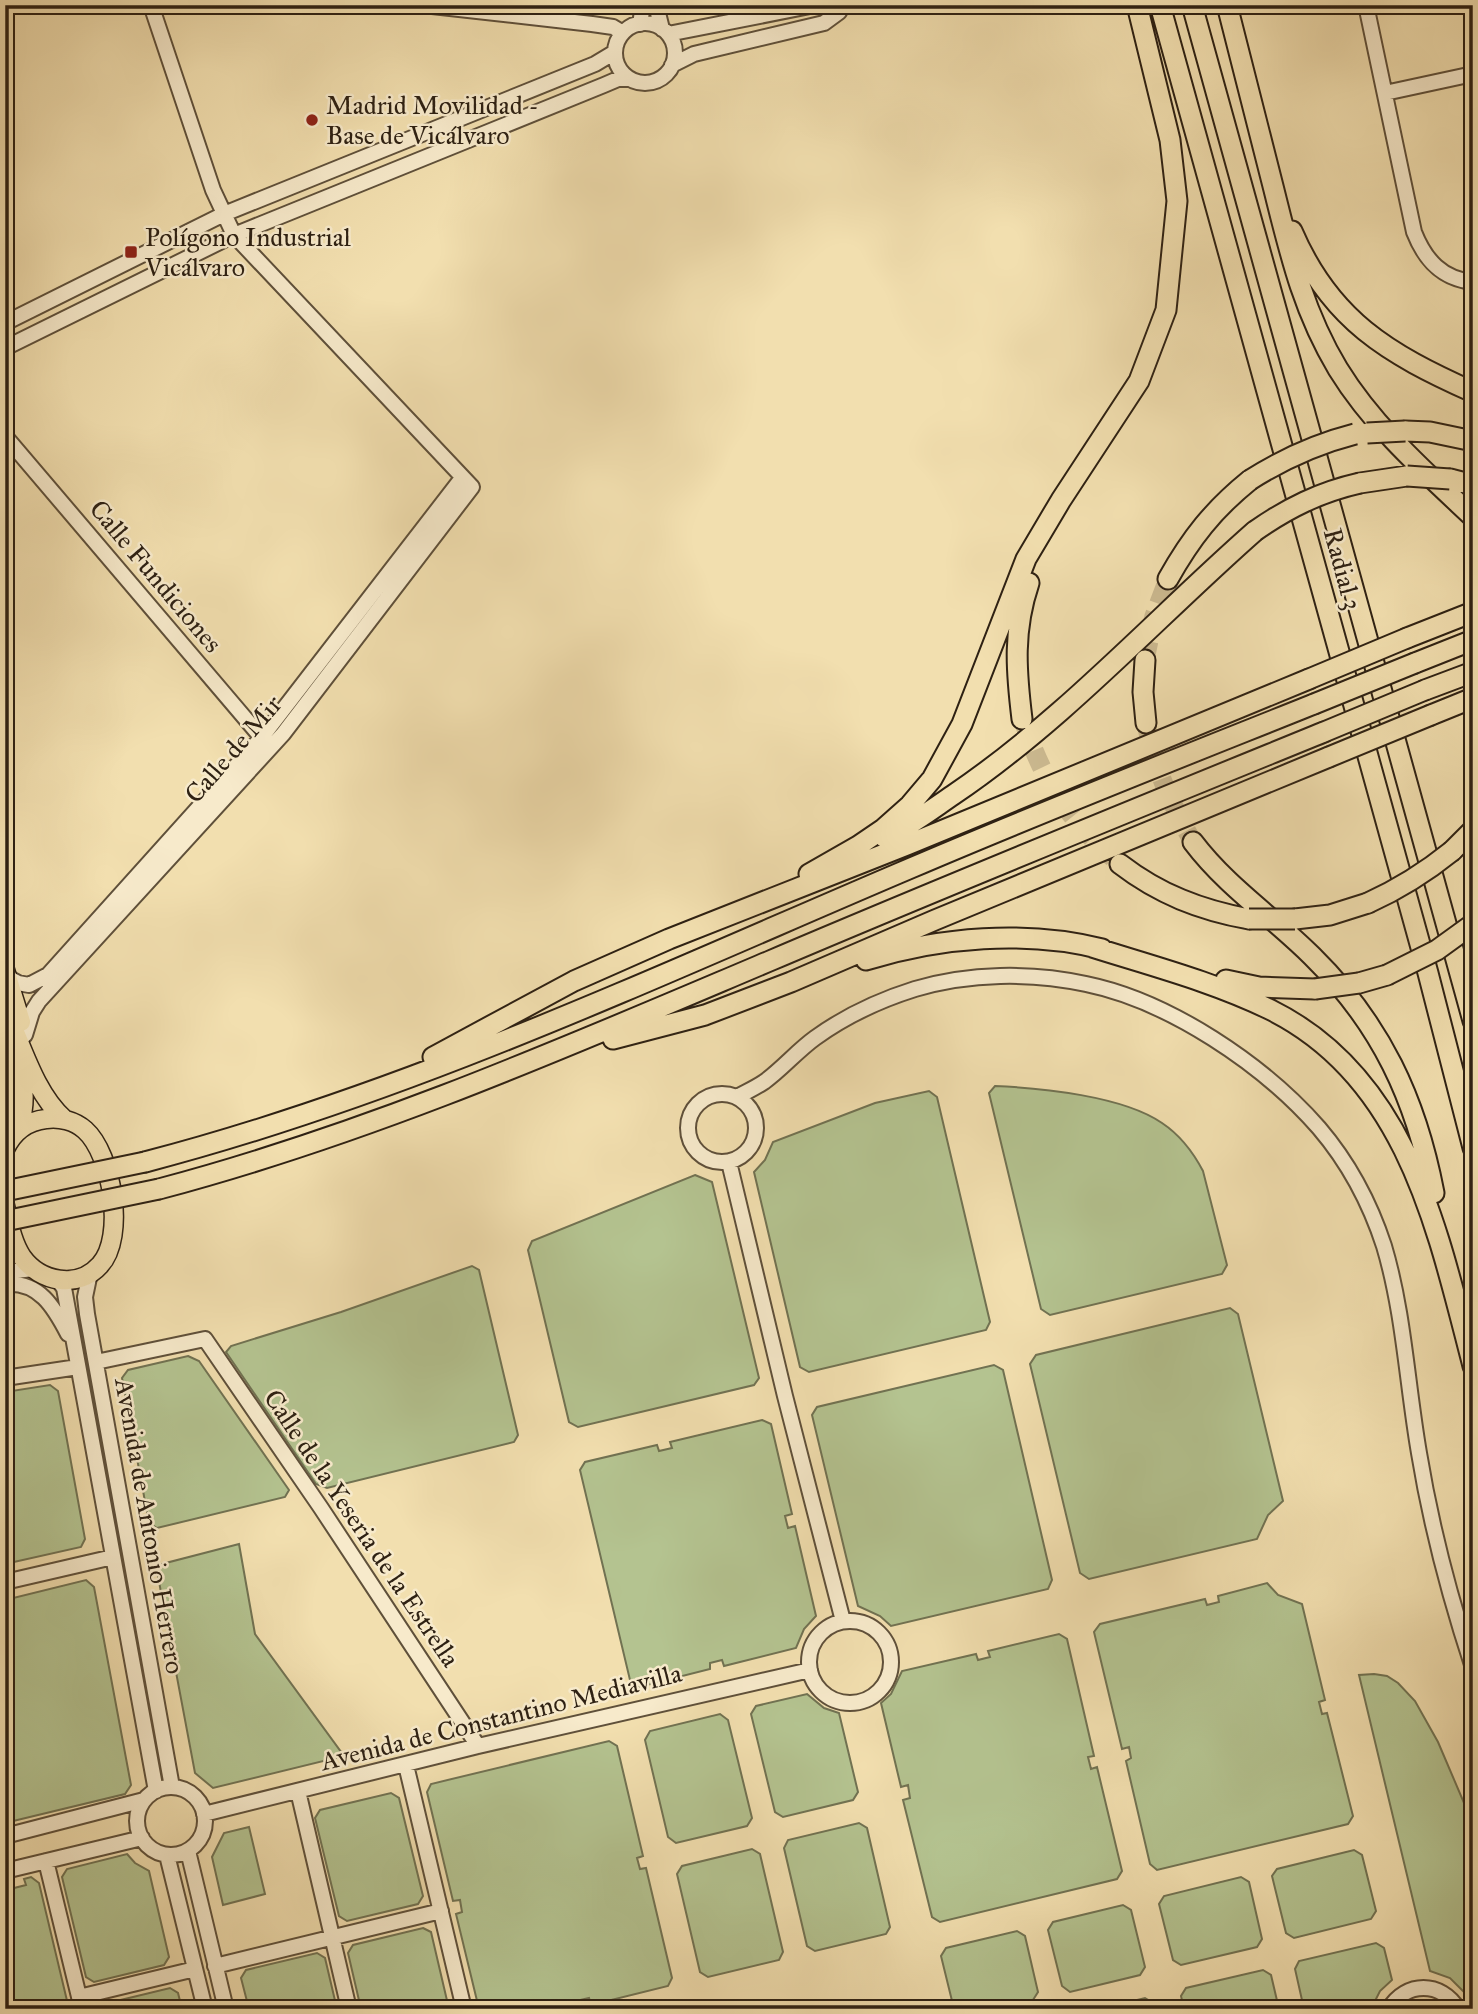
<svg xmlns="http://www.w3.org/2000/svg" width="1478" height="2014" font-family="'IM FELL Great Primer',serif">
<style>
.green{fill:#b4c390;stroke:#717252;stroke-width:2}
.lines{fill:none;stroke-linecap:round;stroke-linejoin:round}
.highway-tunnel{stroke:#cbb990;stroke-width:19;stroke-dasharray:19 10;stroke-linecap:butt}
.minor-casing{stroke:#5f503a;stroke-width:18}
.major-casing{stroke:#2e2113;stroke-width:21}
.highway-casing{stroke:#2e2113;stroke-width:23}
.minor{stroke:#f7eacb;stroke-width:14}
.major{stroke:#f2dfaf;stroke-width:18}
.highway{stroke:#f2dfaf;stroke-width:19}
.highway-bridge-casing{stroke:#2e2113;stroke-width:23;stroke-linecap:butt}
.highway-bridge{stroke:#f2dfaf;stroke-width:19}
.poi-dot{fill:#8f2418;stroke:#f7eacb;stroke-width:2.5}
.labels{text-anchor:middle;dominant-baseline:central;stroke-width:5;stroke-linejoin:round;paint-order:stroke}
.poi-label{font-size:26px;fill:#2e2113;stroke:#f7eacb;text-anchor:start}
.street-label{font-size:26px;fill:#2e2113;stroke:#f7eacb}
</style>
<rect width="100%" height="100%" fill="#f2dfaf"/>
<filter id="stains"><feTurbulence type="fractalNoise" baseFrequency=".00286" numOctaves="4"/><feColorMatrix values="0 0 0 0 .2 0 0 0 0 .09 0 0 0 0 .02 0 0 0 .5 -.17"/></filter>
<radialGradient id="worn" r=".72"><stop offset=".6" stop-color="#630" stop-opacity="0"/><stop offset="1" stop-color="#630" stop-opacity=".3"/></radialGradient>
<path class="green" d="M995 1086C1041 1088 1123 1096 1162 1123 1180 1135 1193 1152 1203 1171L1227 1265 1222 1274 1050 1315 1041 1309 989 1093Z
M929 1091 937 1097 990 1322 986 1330 809 1372 800 1367 754 1172 765 1160 773 1142 875 1103Z
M695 1175 712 1182 759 1378 754 1385 578 1427 569 1422 528 1250 532 1241Z
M472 1266 479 1270 518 1435 514 1442 327 1488 316 1484 226 1352 231 1346 341 1312Z
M1230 1308 1238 1314 1283 1501 1268 1515 1257 1539 1089 1579 1080 1573 1030 1364 1036 1355Z
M188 1356 199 1361 289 1490 285 1497 157 1528 149 1523 122 1378 128 1370Z
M994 1365 1003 1370 1052 1580 1048 1589 891 1626 880 1616 858 1606 812 1415 817 1407Z
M50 1385 58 1391 85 1539 81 1547 5 1564V1392Z
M762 1420 771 1424 792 1514 785 1516 788 1528 795 1526 816 1616 804 1629 796 1648 724 1666 722 1660 710 1663V1669L639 1687 630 1680 580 1470 585 1462 657 1445 659 1451 672 1448 670 1442Z
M239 1544 255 1634 344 1756 213 1788 195 1773 157 1571 162 1564Z
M86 1580 94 1587 131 1785 125 1794 5 1823V1600Z
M1267 1583 1278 1595 1302 1604 1325 1700 1319 1702 1322 1714 1327 1713 1353 1816 1348 1824 1157 1870 1150 1864 1126 1761 1131 1758 1129 1747 1122 1749 1094 1632 1100 1624 1205 1599 1207 1605 1219 1602 1218 1596Z
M1059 1634 1067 1639 1094 1756 1088 1757 1091 1769 1097 1767 1122 1871 1117 1879 940 1922 932 1917 903 1800 910 1798 908 1785 901 1787 881 1703 891 1694 902 1671 976 1654 978 1660 990 1657 988 1651Z
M1374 1674 1387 1676 1398 1683 1415 1701 1438 1742 1473 1824V2001L1450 1978 1430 1971 1359 1675Z
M807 1694 824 1708 839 1713 858 1792 853 1800 783 1817 775 1812 751 1714 756 1706Z
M720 1714 728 1720 752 1818 747 1826 676 1843 668 1837 645 1740 650 1731Z
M609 1741 617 1746 643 1856 637 1858 640 1869 646 1868 672 1978 668 1986 591 2005 589 1998 576 2001 578 2008 575 2009H479L456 1914 462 1912 460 1900 453 1901 427 1792 431 1784Z
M391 1793 399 1798 423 1896 418 1904 347 1921 339 1916 315 1818 320 1810Z
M859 1823 867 1828 890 1927 886 1934 815 1951 807 1946 784 1848 788 1840Z
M249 1827 265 1894 223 1905 212 1857 224 1833Z
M752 1849 760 1854 783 1952 779 1960 708 1977 700 1972 677 1874 682 1866Z
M1354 1850 1362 1855 1376 1911 1371 1919 1294 1938 1286 1933 1272 1876 1277 1869Z
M127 1854 135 1863 149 1871 169 1957 164 1965 94 1982 86 1977 62 1877 67 1869Z
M31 1877 39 1883 69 2009H5V1884L12 1883 14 1888 26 1885 24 1879Z
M1241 1877 1249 1882 1262 1939 1257 1947 1181 1965 1173 1960 1159 1904 1164 1896Z
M1123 1905 1131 1910 1145 1967 1140 1975 1070 1992 1062 1986 1048 1930 1053 1922Z
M423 1928 431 1932 449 2009H361L348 1953 353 1945Z
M1017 1931 1025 1936 1038 1992 1033 2000 998 2009H954L941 1956 946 1948Z
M1376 1943 1384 1948 1392 1980 1380 1991 1371 2009H1304L1295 1969 1299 1961Z
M317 1953 325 1958 337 2009H249L241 1978 246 1970Z
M1263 1970 1271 1975 1279 2009H1184L1181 1996 1186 1988Z
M170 1988 178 1993 182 2009H97L100 2005Z
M1145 1998 1153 2003 1155 2009H1100Z"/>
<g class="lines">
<path class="highway-tunnel" d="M1145 660 1154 616 1168 579
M1024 723C1044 784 1071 823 1120 864
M1146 723C1155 769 1170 802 1193 842"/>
<g class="minor-casing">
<path id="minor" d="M423 5 592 24 613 27 623 33
M656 5 662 29
M1366 5 1414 232C1425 260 1442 279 1473 282
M615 53a30 30 0 1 1 60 0a30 30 0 1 1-60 0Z
M640 24 643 5
M668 34 815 5
M672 65 694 54 824 23 839 12 843 5
M1385 93 1473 74
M5 323 224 214 595 64 615 52
M5 348 234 235 604 85 618 79H630
M5 436 267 744
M7 977 18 983 29 985 48 975 262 737 462 478
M25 1035 32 1012 39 1001 283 734 472 487 234 235 213 190 151 5
M688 1128a34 34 0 1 1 68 0a34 34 0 1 1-68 0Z
M737 1097C746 1092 755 1088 764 1082 782 1069 797 1051 815 1038 844 1017 880 1000 915 989 969 973 1031 972 1086 984 1169 1001 1263 1064 1319 1128 1348 1162 1370 1203 1384 1246 1404 1313 1407 1384 1419 1453 1431 1526 1450 1598 1473 1668
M5 1123 14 1099 12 1074
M729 1162 785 1396 843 1621
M5 1272 34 1269
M90 1273 85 1297 87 1314 172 1787
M58 1280 64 1288 156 1791
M5 1284C39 1281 54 1307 68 1334
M96 1362 205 1339 321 1508 478 1746
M5 1378 78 1367
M5 1582 113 1557
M809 1662a41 41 0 1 1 82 0a41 41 0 1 1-82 0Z
M406 1765 464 2009
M137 1821a34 34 0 1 1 68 0a34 34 0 1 1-68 0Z
M298 1791 349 2009
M204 1814 478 1746 810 1670
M5 1836 144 1800
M188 1851 226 2009
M167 1855 205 2009
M46 1861 82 2009
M5 1871 142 1838
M215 1966 441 1911
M79 1997 195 1969
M1389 2009C1406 1981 1441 1981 1458 2009"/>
</g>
<g class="major-casing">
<path id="major" d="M5 970 21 1022
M5 1009C22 1045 34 1092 64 1119
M5 1042C23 1078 29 1090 19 1129
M5 1149C13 1132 27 1121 46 1119 60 1117 75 1121 85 1130 112 1154 126 1237 100 1265 78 1290 40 1282 22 1257 12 1242 9 1223 5 1206"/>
</g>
<g class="highway-casing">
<path id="highway" d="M1160 5 1428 973 1473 1148
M1192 5 1473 1021
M1227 5C1243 67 1258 129 1274 190 1290 254 1303 311 1338 369 1373 426 1424 471 1473 517
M1292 231C1330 320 1388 354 1473 392
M1405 431 1430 432 1473 441
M1450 479 1473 485
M1360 483 1407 476
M1168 579C1191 538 1213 510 1250 480
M1407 638 1473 612
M1145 660 1143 692 1146 723
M1415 663 1473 640
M1425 690 1473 672
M1431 715 1473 698
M1022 719C1016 670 1013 630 1029 583
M885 838C909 827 931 810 953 795 1064 720 1155 619 1255 531
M1193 842C1227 887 1273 917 1312 956 1381 1024 1416 1099 1434 1193
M1452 851 1473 830
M1120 864C1159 894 1200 910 1249 919
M809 874 858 846 883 829 910 805 932 779 962 724 1026 559 1061 500 1139 381 1166 310 1177 201 1170 140 1137 5
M1295 919 1330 915 1368 903
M1092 947C1152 966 1214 982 1271 1010 1408 1078 1438 1232 1473 1366
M866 960C940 937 1026 930 1102 949
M1226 980 1259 987 1315 989
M1359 983 1387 975
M613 1039 705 1015 791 982 935 920 1329 757
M433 1057 574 981 669 939 907 845 1309 679
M145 1162C410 1093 659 975 911 868 1044 811 1179 758 1314 704
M159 1189C371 1133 571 1045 772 960 955 882 1140 807 1324 732"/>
</g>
<use href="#minor" class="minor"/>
<use href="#major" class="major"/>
<use href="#highway" class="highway"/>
<g class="highway-bridge-casing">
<path id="highway-bridge" d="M1367 433 1405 431
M1407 476 1450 479
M1250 480C1283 459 1316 444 1355 434
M1255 531C1288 508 1320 492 1360 483
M1309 679 1407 638
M1314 704 1415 663
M1324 732 1425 690
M1329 757 1431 715
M1368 903C1399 889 1426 872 1452 851
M1249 919H1295
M1387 975 1437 950 1473 924
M1315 989 1359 983
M5 1191 145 1162
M5 1221 159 1189"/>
</g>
<use href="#highway-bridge" class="highway-bridge"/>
</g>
<g class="poi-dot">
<circle cx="312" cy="120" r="7"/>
<rect x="124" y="245" width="14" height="14" rx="3.5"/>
</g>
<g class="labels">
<g class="poi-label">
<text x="326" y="105">Madrid Movilidad -<tspan x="326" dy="30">Base de Vicálvaro</tspan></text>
<text x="145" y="237">Polígono Industrial<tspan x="145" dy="30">Vicálvaro</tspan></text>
</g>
<g class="street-label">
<text transform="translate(1343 569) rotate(75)">Radial 3</text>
<text transform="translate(156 576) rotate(50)">Calle Fundiciones</text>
<text transform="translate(233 749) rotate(-49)">Calle de Mir</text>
<text transform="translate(150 1526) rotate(80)">Avenida de Antonio Herrero</text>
<text transform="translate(362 1528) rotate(56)">Calle de la Yeseria de la Estrella</text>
<text transform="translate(501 1717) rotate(-14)">Avenida de Constantino Mediavilla</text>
</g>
</g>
<rect width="1478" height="2014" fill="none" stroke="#f2dfaf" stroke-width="28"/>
<rect x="7" y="7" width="1464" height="2000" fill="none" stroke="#2e2113" stroke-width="3.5"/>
<rect x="14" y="14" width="1450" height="1986" fill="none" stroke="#2e2113" stroke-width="2"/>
<rect width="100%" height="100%" filter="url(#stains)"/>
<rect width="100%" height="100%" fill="url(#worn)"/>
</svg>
